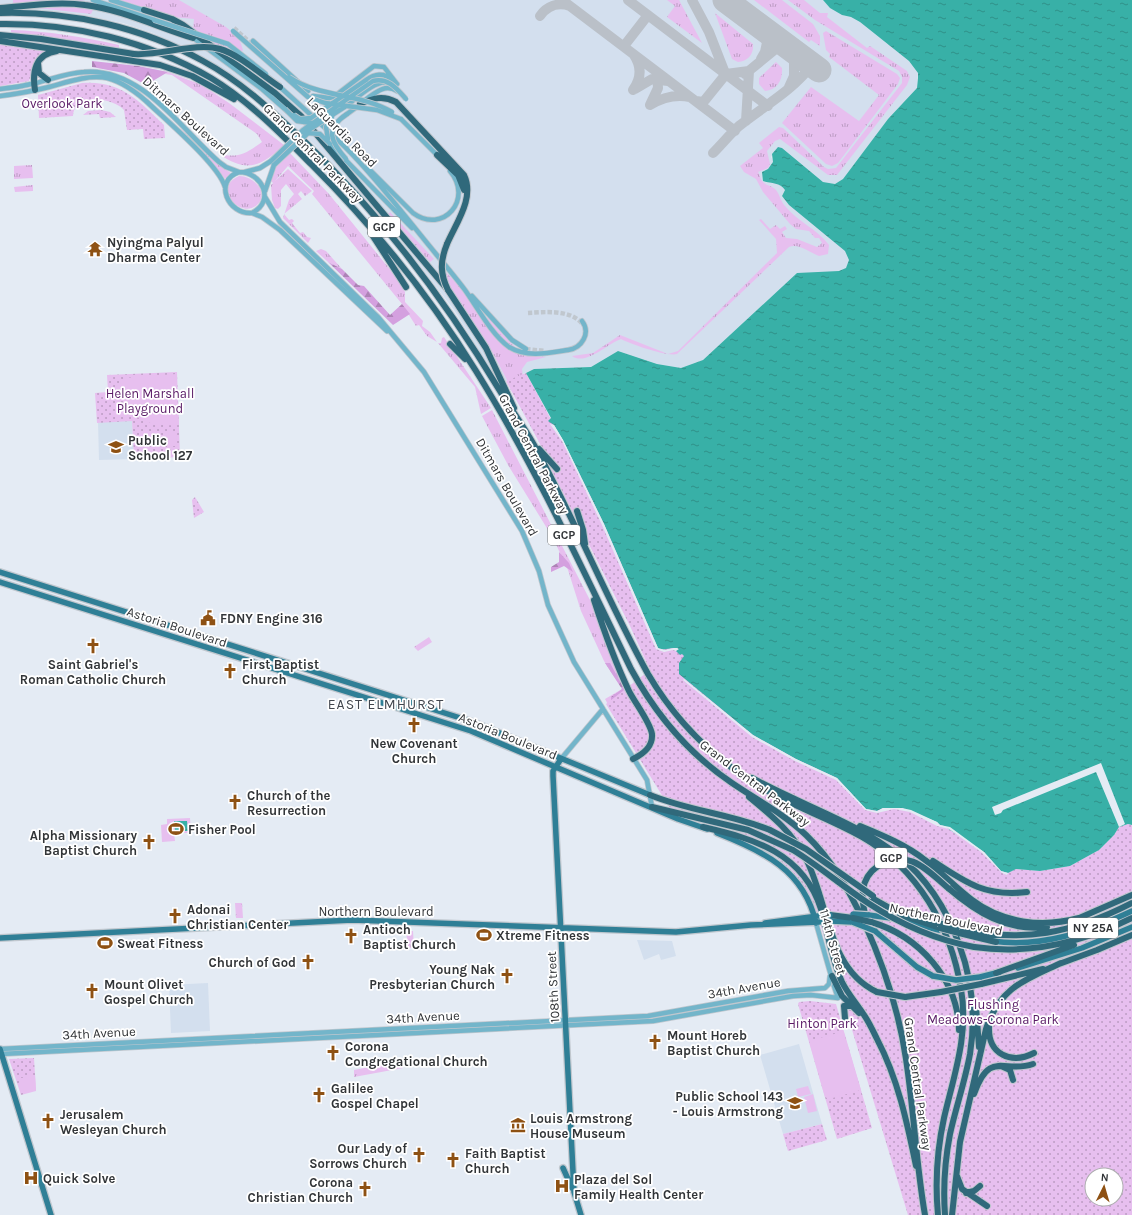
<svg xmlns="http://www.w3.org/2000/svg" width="1132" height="1215" font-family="Karla,sans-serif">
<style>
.built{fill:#d3dfee}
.grass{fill:url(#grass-tufts)}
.forest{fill:url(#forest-firs)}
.park{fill:url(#park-dots);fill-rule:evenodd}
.pitch{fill:#e7bfef}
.water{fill:url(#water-ripples)}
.pier{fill:#e4ebf4}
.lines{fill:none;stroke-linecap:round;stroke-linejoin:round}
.taxiway{stroke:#bac0c8;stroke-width:10}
.runway{stroke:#bac0c8;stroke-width:25}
.minor-tunnel{stroke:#c0c7ce;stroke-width:4.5;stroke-dasharray:4.5 2;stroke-linecap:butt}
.minor-casing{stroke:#c0c7ce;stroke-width:6}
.major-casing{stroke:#c0c7ce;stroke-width:8}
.highway-casing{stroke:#c0c7ce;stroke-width:8}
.minor{stroke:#73b5ca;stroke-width:4.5}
.major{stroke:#2f7f96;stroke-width:5.5}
.highway{stroke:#30697b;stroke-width:6}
.minor-bridge-casing{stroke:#c0c7ce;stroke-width:6;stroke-linecap:butt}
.major-bridge-casing{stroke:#c0c7ce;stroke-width:8;stroke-linecap:butt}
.highway-bridge-casing{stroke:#c0c7ce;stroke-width:8;stroke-linecap:butt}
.minor-bridge{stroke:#73b5ca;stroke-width:4.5}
.major-bridge{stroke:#2f7f96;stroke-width:5.5}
.highway-bridge{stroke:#30697b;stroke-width:6}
.labels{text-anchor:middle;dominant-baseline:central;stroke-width:3.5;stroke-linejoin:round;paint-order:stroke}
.shield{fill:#fff;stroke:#707274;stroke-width:1}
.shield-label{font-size:12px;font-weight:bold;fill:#323538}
.park-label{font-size:13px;fill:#581965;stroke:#fff}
.street-label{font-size:13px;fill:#323538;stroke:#fff}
.poi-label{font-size:13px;font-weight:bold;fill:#323538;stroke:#fff;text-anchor:start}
.neighbourhood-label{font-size:14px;letter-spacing:1px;fill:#41464e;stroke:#fff}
</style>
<defs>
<pattern id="grass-tufts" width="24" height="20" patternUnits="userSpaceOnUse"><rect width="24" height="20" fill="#e7bfef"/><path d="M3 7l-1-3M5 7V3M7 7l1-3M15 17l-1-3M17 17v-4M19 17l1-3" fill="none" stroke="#bc9cc3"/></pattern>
<pattern id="forest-firs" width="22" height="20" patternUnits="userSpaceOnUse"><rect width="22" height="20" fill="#d4a0df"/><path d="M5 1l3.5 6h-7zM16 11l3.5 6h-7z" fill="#ad83b6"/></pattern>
<pattern id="park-dots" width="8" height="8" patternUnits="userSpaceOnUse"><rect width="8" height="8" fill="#e7bfef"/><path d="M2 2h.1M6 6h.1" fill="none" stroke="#bc9cc3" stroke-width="1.8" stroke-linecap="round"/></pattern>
<pattern id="water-ripples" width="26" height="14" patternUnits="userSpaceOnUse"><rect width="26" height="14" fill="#38b0a7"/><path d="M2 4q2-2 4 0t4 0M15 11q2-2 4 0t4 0" fill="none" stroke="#309089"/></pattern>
</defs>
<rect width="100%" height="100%" fill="#e4ebf4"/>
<path class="built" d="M0 0H823L831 8 842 15 851 17 860 22 909 61 918 73 917 88 888 119 843 179 835 184 823 182 782 148 778 147 771 157 774 162 768 169 770 183 775 182 783 187 785 190 782 196 789 205 816 227 994 361 797 273 703 360 681 368 657 364 618 351 591 367 534 369 500 384 454 310 391 228 352 184 315 145 256 91 208 59 153 33 123 23 79 14 37 10H0Z
M132 420 134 459 99 460 98 422Z
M637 940 672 941 676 956 661 960 659 954 644 960Z
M208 983 210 1031 171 1033 169 985Z
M799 1044 822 1124 783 1134 760 1055Z"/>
<path class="grass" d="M13 0H81L90 2 13 4Z
M119 0H179L226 27 239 38 243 50 235 60 193 30 194 19 173 17Z
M667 0H679L702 43 667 17 675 6Z
M754 0H782L813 24 820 36V46L811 40 809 42Z
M788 0H804L820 13H828L827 17 867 48 870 46 907 71 910 77 907 85 837 175H828L780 139 775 141 767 151 770 164 768 168 758 172C760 174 760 179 763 182 767 186 773 186 776 190 780 195 781 202 785 206 797 221 817 229 829 245L828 254 819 256C810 253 799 243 789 247L677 354C668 357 630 344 621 339 607 344 586 366 572 356L593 353 620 335 668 354 678 351 777 253 776 239 759 220 761 219 770 229 776 225 780 229 785 226 787 229 782 232 786 238 797 239 817 247 822 243 819 238H815L809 231 796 229 790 224 763 192 756 179 744 172 740 166 763 148 759 143 779 127 783 128 824 167 828 169 836 168 902 83V77L899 71 815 20Z
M72 6 94 8 91 14 38 8Z
M715 13 753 44C754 54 748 61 738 62L732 59Z
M11 30C48 31 83 37 119 45V48L11 34Z
M826 31 897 74 900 78 898 84 838 163 832 166 826 164 782 123 811 87 859 121 879 95 829 57 830 54 826 50 823 33Z
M776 62 782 68C783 80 777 90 765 91L759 84V78Z
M168 72 202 85 229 103 284 145C261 167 246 173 219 154 239 158 245 154 262 142L257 134 172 75 165 74Z
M181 129 216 163 231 173 225 179 214 164 179 131Z
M290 153 329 194 400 282 405 292V302L423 321 422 326 430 332 437 342 427 336 419 325 416 326 402 304 312 194 314 191 288 166 275 181 288 169 312 191 305 196 301 191 298 194 302 199 284 214 289 220 292 219 294 221 292 223 300 233 303 232 307 237 311 238 308 243 283 218 289 200 294 194 286 184 281 190V206L278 209 275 208 272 200 271 185 273 183 270 180 276 167Z
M32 165 33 178 14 179V166Z
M239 176C251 175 270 191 258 204 242 221 211 188 239 176Z
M33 185V191L15 192 14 187Z
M390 212 434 259 430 262 388 214Z
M321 249 326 251 342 269 328 262 316 251Z
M439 265 463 290 483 321 488 317 512 344 525 355 546 357 527 362 522 369 523 377 509 384 494 355 474 323 441 276Z
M444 337 491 408 481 414 475 387 438 343H441L442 338Z
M492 410 591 602 627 691 610 708 605 699 622 689 604 661 581 611 568 570 553 538 508 465 482 416Z
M429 637 432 642 418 651 414 647Z
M235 903H242L243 918H236Z
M406 931H413L414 948H408Z
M401 1061 403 1068 354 1077V1070Z"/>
<path class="forest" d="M92 61 138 66 168 72 146 85 124 73 92 67Z
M328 262 342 269 358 285 364 286 390 315 402 304 410 314 393 325Z
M559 552 569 563 573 572 564 566 551 572V567L559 562Z
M605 663H610L627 694 611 703V697L622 689Z"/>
<path class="park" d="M0 44 46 51 36 60 29 81 0 86Z
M82 83C121 80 139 101 164 125L165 138 144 139 143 129 127 130 124 110C113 97 74 93 73 116L39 118 38 95Z
M101 110 110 112 116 117 100 118 99 114 83 115 88 111Z
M177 372 180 457 134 459 132 421 97 423 95 393 108 392 107 375Z
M526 373 674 648 902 808 944 826 984 852 1007 873 1016 869 1040 871 1070 866 1099 850 1114 835 1119 827 1128 824 1132 825V1215H908L814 904 792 871 776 857 723 830 674 815 606 704 650 670 630 626 554 475 539 442 506 381ZM1092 1175H1116V1199H1092Z
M195 497 204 512 194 518 192 500Z
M810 1001 836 1004 872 1128 837 1139 798 1004 799 1002Z
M34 1058 36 1091 21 1095 9 1059Z
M822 1124 827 1140 788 1151 783 1134Z"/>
<path class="pitch" d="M176 374 179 425C146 427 124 418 120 383L124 378Z
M168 432H176L177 446H168Z
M190 818 191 833H174L175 841 162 842 161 825 167 824V819Z
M841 1032 844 1033 861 1090 829 1099 825 1097 809 1041Z
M29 1075H35L36 1091H21V1078L29 1077Z
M808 1086 811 1094 798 1097 796 1089Z
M813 1094 817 1111 808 1113 804 1097Z"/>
<path class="water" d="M823 0H1132V825L1128 824 1119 827 1114 835 1099 850 1070 866 1040 871 1016 869 1008 873 1001 871 984 852 944 826 940 825 937 822 902 808H883L877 811 866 809 837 778 796 759 753 735 679 674V663L684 656 682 654 680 655 676 651 679 649C671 646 665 652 658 648L604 524 563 440 554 425 548 421 551 418 526 373 534 369 591 367 618 351 657 364 681 368 703 360 797 273 839 271 846 268 849 260 845 251 789 205 782 196 785 190C780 182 772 184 763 181L762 172 768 169 773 162 772 154 778 147 782 148 823 182 835 184 843 179 888 119 917 88 918 78V73L909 61 860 22 851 17 842 15 830 8Z
M174 821H187L188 831H175Z"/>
<path class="pier" d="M550 424 554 425 563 440 604 524 658 648 665 650 674 648H678L676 651 673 650 664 652 656 649 602 525 562 441Z
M684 679 753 735 796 759 837 778 866 809 877 811 883 808H902L911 810 937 822 940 825 950 827 984 852 1001 871 1008 873 1007 875 1002 873 981 852 949 829 937 826 910 812 894 809 877 813 865 810 836 780 795 761 752 737 683 680Z
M1101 763 1125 824 1119 827 1096 772 1003 810 1001 813 995 815 992 807Z"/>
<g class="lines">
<path class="taxiway" d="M562 0 735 131
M628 0 768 106
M692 0 709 32 725 73
M540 16C547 6 558 2 570 6
M624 46 648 15
M761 59 765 52 769 33
M726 74 749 71 746 121
M745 74 783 43
M789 87 794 76V52
M635 89 652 79 668 81
M633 90C641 79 642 67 634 55
M696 101 703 102 705 100 726 74
M650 105C663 97 675 94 690 97
M650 105 658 88 657 74
M713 153C722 144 730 134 739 126 764 106 792 91 812 65"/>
<path class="runway" d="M725 0 819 70"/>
<path class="minor-tunnel" d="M234 28 256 48
M528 313C545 312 572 309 583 325
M526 349 545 351"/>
<g class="minor-casing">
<path id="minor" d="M93 0 154 20
M111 0 146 11
M192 37 262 89 287 111
M253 41 308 91
M366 80C375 74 383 72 393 80
M280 87C302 107 325 127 346 148 379 181 407 219 436 254 446 266 456 278 465 290 477 307 492 335 509 347 527 358 549 353 568 350 582 348 591 333 582 321
M0 89C12 88 24 86 36 83 52 79 67 73 84 72 141 67 180 128 219 162L226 167 239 172
M0 96C16 94 33 91 49 87 93 75 108 68 146 101 165 119 219 165 225 187
M313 96 329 98 335 96 374 66 384 67 397 84
M365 100C375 93 385 83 397 91
M346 106C360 96 379 75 397 84
M347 114 358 106
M401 119 438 156
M330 144 412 228
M367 167 413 213C443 235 474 199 450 171
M239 172C262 172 276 201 252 213 228 215 213 181 239 172Z
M245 172 260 168 271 161
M265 191 274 165
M265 197 280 222 378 317 424 372 522 531 539 571 548 605 574 662 647 780 652 807
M252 213 262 217 280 230 387 331
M472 296 512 340 526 349
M561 759 603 709
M816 923 832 979
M0 1049 648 1016 788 991 825 988 829 984 830 976
M1 1054 653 1021 793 996 811 995 838 998 834 986"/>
</g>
<g class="major-casing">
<path id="major" d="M0 572 473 722 650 795
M0 582 471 731 678 819 707 829
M561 759 553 771V776L574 1192 581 1215
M717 833C763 851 804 870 816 923
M868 915 891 918
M831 921 852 922
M903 921 939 930
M765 923 818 916
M875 931 917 967 933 976
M0 938 352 920 676 932 751 925 819 922
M992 941C1042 948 1087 932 1132 911
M1018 968 1082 948 1132 927
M980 977 1000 972
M0 1049 51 1215
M563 1168 572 1188"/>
</g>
<g class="highway-casing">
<path id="highway" d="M0 8C28 6 58 1 85 5 120 9 160 28 193 38
M144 10 172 19 183 25 275 93 301 116 448 290 486 348 514 408
M0 13C70 11 142 27 203 61 240 81 270 109 300 137 379 212 444 298 500 391 511 409 524 427 534 445 575 520 607 600 648 674 674 718 711 756 754 783 788 805 827 817 862 837 918 869 951 927 961 989 969 1034 954 1075 944 1118 937 1150 935 1183 938 1215
M0 24C74 23 147 41 211 78 249 101 281 134 312 165 374 227 430 297 476 371 535 466 582 568 631 669 655 713 689 754 732 783 757 800 784 814 806 835 832 860 849 890 864 922 884 966 899 1011 906 1059 914 1111 916 1164 925 1215
M0 35 41 39 134 54
M0 41 160 65 192 76 234 99
M38 63 39 73 48 80
M35 90C32 72 35 54 57 51
M360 104C373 98 383 95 396 102L464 175C475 198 456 223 447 244
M437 155 458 175 464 190
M371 233 406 287
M450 344 465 359
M539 449 557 469
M577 511 583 530 585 544
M594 600C604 631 615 662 629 691 635 703 650 722 652 734 653 747 643 754 633 759
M752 778C841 826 921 837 959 944 972 979 976 1017 970 1054 965 1081 956 1107 950 1134 945 1160 943 1188 945 1215
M650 795C689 811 731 814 770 830
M749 797C772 816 793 833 806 859 829 903 827 969 877 992
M652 807 748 830 793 850
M860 826C882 835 906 845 925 860 941 872 955 887 972 900 1002 923 1042 928 1079 918
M703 827C755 839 803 853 821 909 828 933 832 960 842 982 848 994 857 1004 864 1015 869 1022 873 1031 877 1039 898 1079 907 1122 916 1166
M933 861C966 883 986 897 1027 892
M948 888C976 912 1007 932 1047 927
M872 898 904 916 940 928
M830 915 853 918
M866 918C861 899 859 879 878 866
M1077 919 1132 895
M871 922C919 936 958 979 959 1030
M957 928C1021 944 1074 933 1132 903
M959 933 996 942
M974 947C1030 955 1082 943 1132 918
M1059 964 1097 950 1132 935
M996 973 1074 945
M832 976 842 996 859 1013
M981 984 1043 969
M905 997 941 992
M976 1007 979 1047
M845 1018 844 1006H852
M989 1027C988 1054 1011 1065 1034 1053
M1001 1066 1010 1070 1013 1080
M974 1094C990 1049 1004 1074 1033 1064
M957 1176 962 1189 987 1206
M966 1193 974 1191 980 1186
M952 1215 960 1142 986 1029C1000 987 1025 980 1061 963"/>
</g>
<use href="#minor" class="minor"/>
<use href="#major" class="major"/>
<use href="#highway" class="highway"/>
<g class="minor-bridge-casing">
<path id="minor-bridge" d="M154 20 228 44 266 74
M233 31 308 97 325 103 377 110 401 119
M289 77C320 98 360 93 392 112
M285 109 297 121 312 123
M294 115 300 119 311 118 366 80
M304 133 346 106
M328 139 326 127 332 117
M346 159C331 142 324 129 347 114
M271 161 303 130 373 81C388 77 397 89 406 99
M274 165 308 133 320 134 330 144"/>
</g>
<g class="major-bridge-casing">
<path id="major-bridge" d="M853 914 868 915
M820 916 830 915
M822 922 831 921
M852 922 875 931
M933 976 956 980 980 977"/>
</g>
<g class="highway-bridge-casing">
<path id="highway-bridge" d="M134 54C160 56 196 42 220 49 238 54 263 76 280 87
M447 244C440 261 440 274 448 290
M770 830 806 849 873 896
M793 850C819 866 842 886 868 903 900 924 936 940 974 947
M878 866C908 848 926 869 948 888
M853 918 871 922
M938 923 957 928
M940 928 959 933
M877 992 905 997
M941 992 981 984"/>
</g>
<use href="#minor-bridge" class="minor-bridge"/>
<use href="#major-bridge" class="major-bridge"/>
<use href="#highway-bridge" class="highway-bridge"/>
</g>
<defs>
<g id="temple-bare" transform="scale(1.2)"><path d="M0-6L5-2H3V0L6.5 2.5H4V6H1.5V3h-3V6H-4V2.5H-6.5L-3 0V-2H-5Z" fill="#8e5113" stroke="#fff" stroke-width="2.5" paint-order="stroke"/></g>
<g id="school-bare" transform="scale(1.2)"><path d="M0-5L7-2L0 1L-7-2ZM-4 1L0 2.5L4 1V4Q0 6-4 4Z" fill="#8e5113" stroke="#fff" stroke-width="2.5" paint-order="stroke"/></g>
<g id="civic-bare" transform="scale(1.2)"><path d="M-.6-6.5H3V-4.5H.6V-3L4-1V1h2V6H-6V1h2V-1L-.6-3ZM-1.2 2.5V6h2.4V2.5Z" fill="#8e5113" stroke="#fff" stroke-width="2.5" paint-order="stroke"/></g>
<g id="church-bare" transform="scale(1.2)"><path d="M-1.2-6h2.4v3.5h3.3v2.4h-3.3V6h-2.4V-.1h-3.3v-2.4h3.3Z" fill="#8e5113" stroke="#fff" stroke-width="2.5" paint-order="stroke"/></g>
<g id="stadium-bare" transform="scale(1.2)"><path d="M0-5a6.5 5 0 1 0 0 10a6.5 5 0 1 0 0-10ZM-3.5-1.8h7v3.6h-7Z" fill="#8e5113" stroke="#fff" stroke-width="2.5" paint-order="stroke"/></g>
<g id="museum-bare" transform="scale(1.2)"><path d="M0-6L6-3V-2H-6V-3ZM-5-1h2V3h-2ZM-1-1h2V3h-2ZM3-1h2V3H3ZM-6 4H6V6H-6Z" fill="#8e5113" stroke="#fff" stroke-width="2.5" paint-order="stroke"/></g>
<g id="hospital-bare" transform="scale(1.2)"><path d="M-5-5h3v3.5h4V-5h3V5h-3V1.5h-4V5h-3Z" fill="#8e5113" stroke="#fff" stroke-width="2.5" paint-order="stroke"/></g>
</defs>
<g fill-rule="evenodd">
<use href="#temple-bare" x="95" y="249"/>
<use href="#school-bare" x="116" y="447"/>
<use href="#civic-bare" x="208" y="618"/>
<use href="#church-bare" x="93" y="646"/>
<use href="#church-bare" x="230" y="671"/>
<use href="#church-bare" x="414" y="725"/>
<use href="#church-bare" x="235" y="802"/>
<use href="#stadium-bare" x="176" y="829"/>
<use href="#church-bare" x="149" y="842"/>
<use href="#church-bare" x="175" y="916"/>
<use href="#stadium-bare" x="484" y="935"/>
<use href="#church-bare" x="351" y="936"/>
<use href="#stadium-bare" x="105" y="943"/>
<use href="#church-bare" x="308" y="962"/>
<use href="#church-bare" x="507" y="976"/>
<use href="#church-bare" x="92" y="991"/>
<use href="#church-bare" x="655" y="1042"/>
<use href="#church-bare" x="333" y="1053"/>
<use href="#church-bare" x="319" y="1095"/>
<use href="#school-bare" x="795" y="1103"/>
<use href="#church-bare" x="48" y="1121"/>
<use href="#museum-bare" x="518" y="1125"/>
<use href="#church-bare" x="419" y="1155"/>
<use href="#church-bare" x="453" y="1160"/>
<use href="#hospital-bare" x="31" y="1178"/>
<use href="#hospital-bare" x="562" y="1186"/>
<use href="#church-bare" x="365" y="1189"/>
</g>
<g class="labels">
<g class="shield">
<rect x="368" y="217" width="32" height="20" rx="3"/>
<rect x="548" y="525" width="32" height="20" rx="3"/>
<rect x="875" y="848" width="32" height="20" rx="3"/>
<rect x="1068" y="918" width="50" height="20" rx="3"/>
</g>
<g class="shield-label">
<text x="384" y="227">GCP</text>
<text x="564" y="535">GCP</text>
<text x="891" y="858">GCP</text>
<text x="1093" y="928">NY 25A</text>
</g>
<g class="park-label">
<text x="62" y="103">Overlook Park</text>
<text x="150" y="393">Helen Marshall<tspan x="150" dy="15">Playground</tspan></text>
<text x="993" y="1004">Flushing<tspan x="993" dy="15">Meadows-Corona Park</tspan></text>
<text x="822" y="1023">Hinton Park</text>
</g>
<g class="street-label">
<text transform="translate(186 116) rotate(42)">Ditmars Boulevard</text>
<text transform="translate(342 132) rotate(45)">LaGuardia Road</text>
<text transform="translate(313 153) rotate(45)">Grand Central Parkway</text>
<text transform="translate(534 454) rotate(62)">Grand Central Parkway</text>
<text transform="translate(507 487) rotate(60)">Ditmars Boulevard</text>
<text transform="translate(177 627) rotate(18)">Astoria Boulevard</text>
<text transform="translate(508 736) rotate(22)">Astoria Boulevard</text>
<text transform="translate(755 783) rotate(37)">Grand Central Parkway</text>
<text x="376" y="911">Northern Boulevard</text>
<text transform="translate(946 919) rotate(12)">Northern Boulevard</text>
<text transform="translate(833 942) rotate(74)">114th Street</text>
<text transform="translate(553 987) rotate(-93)">108th Street</text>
<text transform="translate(744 988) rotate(-10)">34th Avenue</text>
<text transform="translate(423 1017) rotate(-3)">34th Avenue</text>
<text transform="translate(99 1033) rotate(-3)">34th Avenue</text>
<text transform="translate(918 1084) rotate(82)">Grand Central Parkway</text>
</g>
<g class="poi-label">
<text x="107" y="242">Nyingma Palyul<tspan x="107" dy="15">Dharma Center</tspan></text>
<text x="128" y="440">Public<tspan x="128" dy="15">School 127</tspan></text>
<text x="220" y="618">FDNY Engine 316</text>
<text x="93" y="664" text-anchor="middle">Saint Gabriel's<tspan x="93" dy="15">Roman Catholic Church</tspan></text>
<text x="242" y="664">First Baptist<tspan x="242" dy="15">Church</tspan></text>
<text x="414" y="743" text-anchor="middle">New Covenant<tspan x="414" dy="15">Church</tspan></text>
<text x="247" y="795">Church of the<tspan x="247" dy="15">Resurrection</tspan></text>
<text x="188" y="829">Fisher Pool</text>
<text x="137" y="835" text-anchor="end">Alpha Missionary<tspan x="137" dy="15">Baptist Church</tspan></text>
<text x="187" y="909">Adonai<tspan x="187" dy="15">Christian Center</tspan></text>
<text x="363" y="929">Antioch<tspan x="363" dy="15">Baptist Church</tspan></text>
<text x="496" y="935">Xtreme Fitness</text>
<text x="117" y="943">Sweat Fitness</text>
<text x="296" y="962" text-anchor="end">Church of God</text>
<text x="495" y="969" text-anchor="end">Young Nak<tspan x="495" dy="15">Presbyterian Church</tspan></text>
<text x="104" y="984">Mount Olivet<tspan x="104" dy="15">Gospel Church</tspan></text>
<text x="667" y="1035">Mount Horeb<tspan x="667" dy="15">Baptist Church</tspan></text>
<text x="345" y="1046">Corona<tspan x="345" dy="15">Congregational Church</tspan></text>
<text x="331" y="1088">Galilee<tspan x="331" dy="15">Gospel Chapel</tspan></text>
<text x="783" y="1096" text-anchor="end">Public School 143<tspan x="783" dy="15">- Louis Armstrong</tspan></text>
<text x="60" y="1114">Jerusalem<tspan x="60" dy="15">Wesleyan Church</tspan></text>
<text x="530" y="1118">Louis Armstrong<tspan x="530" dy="15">House Museum</tspan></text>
<text x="407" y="1148" text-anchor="end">Our Lady of<tspan x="407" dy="15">Sorrows Church</tspan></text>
<text x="465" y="1153">Faith Baptist<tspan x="465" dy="15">Church</tspan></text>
<text x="43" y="1178">Quick Solve</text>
<text x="574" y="1179">Plaza del Sol<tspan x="574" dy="15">Family Health Center</tspan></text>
<text x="353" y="1182" text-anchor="end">Corona<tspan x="353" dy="15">Christian Church</tspan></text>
</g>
<g class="neighbourhood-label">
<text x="386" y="704">EAST ELMHURST</text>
</g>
</g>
<g transform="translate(1104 1187) rotate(5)"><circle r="19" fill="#ffffff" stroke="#adaeaf"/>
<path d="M0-3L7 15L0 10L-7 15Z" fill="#8e5113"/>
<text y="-6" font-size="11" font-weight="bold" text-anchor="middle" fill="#323538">N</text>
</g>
</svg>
